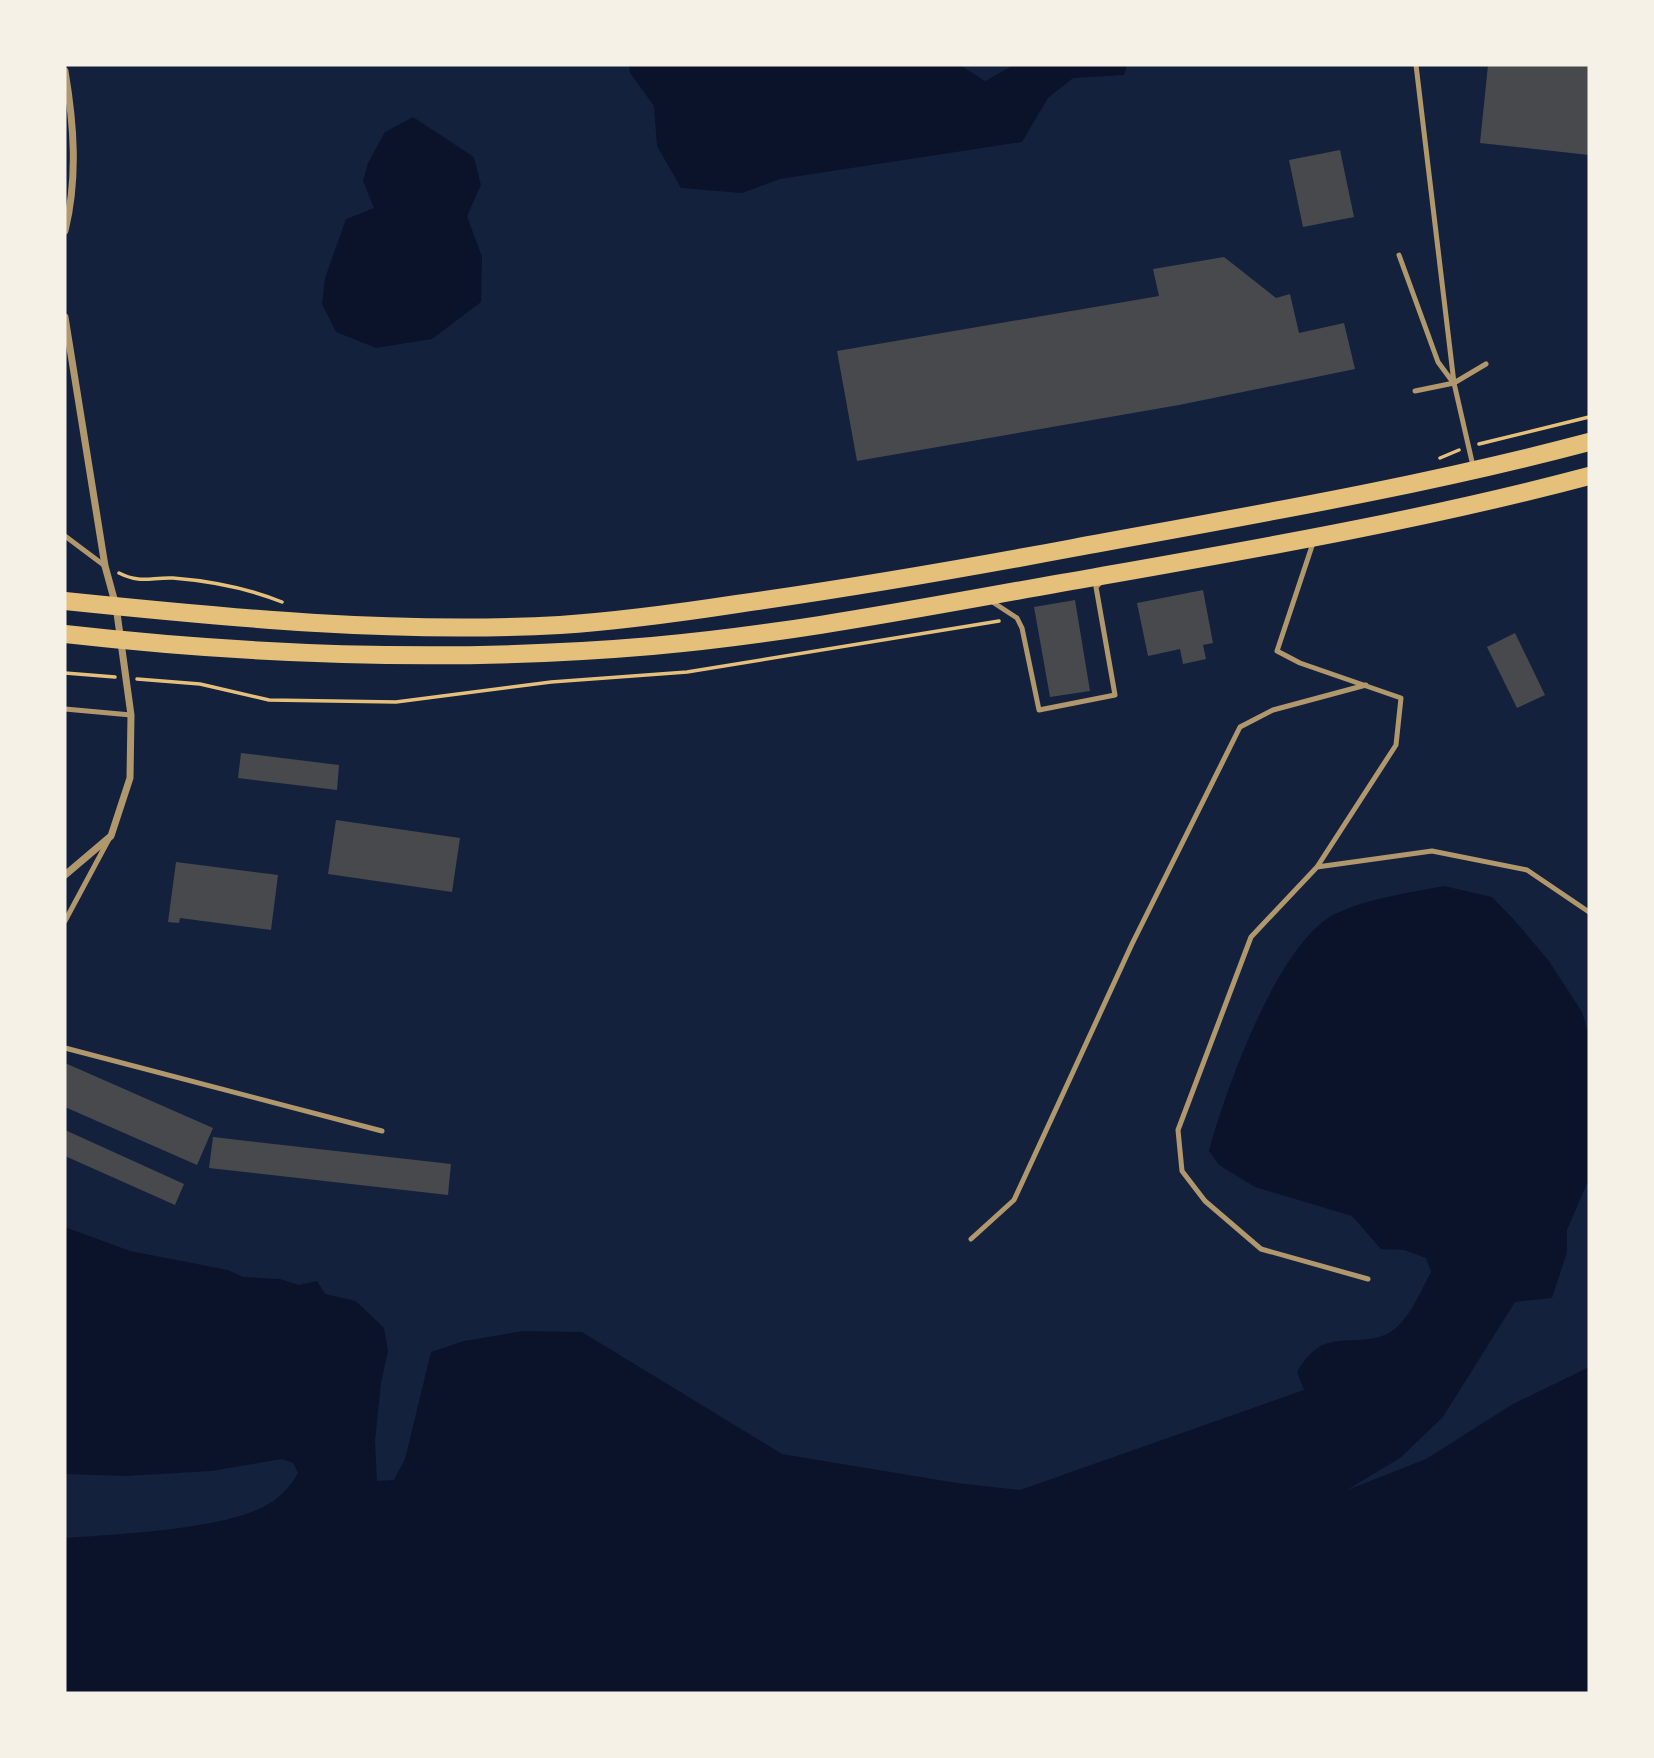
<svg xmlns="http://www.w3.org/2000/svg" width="1654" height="1758" font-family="'Open Sans',sans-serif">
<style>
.water{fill:#0b132b}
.building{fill:#48494c}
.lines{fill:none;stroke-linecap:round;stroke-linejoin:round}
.path{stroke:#e5c07b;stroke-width:3.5}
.service{stroke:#b1986c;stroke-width:5}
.minor{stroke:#b1986c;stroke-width:7}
.primary{stroke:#e5c07b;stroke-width:18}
</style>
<rect width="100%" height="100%" fill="#14213d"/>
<path class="water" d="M629 65H960L985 81 1014 65H1127L1124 75 1073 78 1048 98 1022 142 780 179 742 193 681 188 657 146 654 106 630 73Z
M413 117 474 157 481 185 467 216 482 257 481 302 432 339 376 348 336 332 322 304 325 278 346 219 374 208 363 181 368 163 385 132Z
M1444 886 1492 897 1516 922 1549 961 1582 1012 1589 1035V1179L1567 1230V1252L1552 1298 1515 1302 1443 1417 1400 1458 1347 1490 1426 1459 1513 1404 1589 1367V1693H65V1538C118 1534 219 1530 265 1506 280 1498 290 1487 298 1473L293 1463 282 1459 211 1471 125 1476 65 1474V1227L130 1251 228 1270 243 1277 280 1279 299 1285 317 1281 325 1294 356 1301 384 1328 388 1351 381 1383 375 1441 377 1481 394 1480 405 1459 431 1352 464 1341 523 1331 582 1332 782 1454 957 1483 1020 1490 1304 1390 1297 1372C1323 1328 1343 1347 1382 1336 1406 1329 1420 1292 1431 1272L1426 1258 1404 1250 1381 1249 1352 1216 1255 1187 1219 1165 1209 1151C1225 1091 1278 942 1335 914 1368 898 1409 893 1444 886Z"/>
<path class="building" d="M1488 65H1589V155L1480 143Z
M1340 150 1354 217 1303 227 1289 160Z
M1224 257 1276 298 1290 294 1299 333 1344 323 1355 369 1179 405 857 461 837 351 1159 296 1153 269Z
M1203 590 1213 643 1203 645 1206 659 1183 664 1180 649 1148 656 1137 603Z
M1075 600 1090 691 1050 697 1034 607Z
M1515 633 1545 695 1517 708 1487 647Z
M241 753 339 765 337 790 238 778Z
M336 820 460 838 452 892 328 874Z
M176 862 278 875 271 930 180 918 179 923 168 922Z
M65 1063 213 1128 197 1165 65 1107Z
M65 1130 184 1184 175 1205 65 1156Z
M213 1137 451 1164 448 1195 209 1168Z"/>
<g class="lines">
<path class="path" d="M1479 444 1589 417
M1440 458 1459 450
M119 573C141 584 151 577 173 578 211 581 247 588 282 602
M65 673 115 677
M137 679 200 684 269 700 396 702 551 682 687 672 999 621"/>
<path class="service" d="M1416 65 1454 383 1473 466
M1399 255 1438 362 1452 381
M1415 391 1454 383 1486 364
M65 536 105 566
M1314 540 1277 651 1300 663 1401 698 1396 745 1317 867 1251 937 1178 1130 1182 1171 1205 1201 1261 1249 1368 1279
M991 601 1017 618 1022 628 1039 710 1115 695 1096 587 1101 582
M65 709 131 715
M1317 867 1432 851 1527 870 1589 912
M65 921 109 839
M65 1048 382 1131
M971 1239 1014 1200 1132 944 1240 727 1273 710 1366 685"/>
<path class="minor" d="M65 71C74 124 78 178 65 231
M65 317 105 566 116 606 131 715 130 778 111 836 65 875"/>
<path class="primary" d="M65 601C230 618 393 634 560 625 619 621 678 613 737 604 850 588 961 569 1073 548 1246 516 1419 487 1589 442
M65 634C261 656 455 663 652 646 801 633 949 602 1096 577 1261 548 1427 519 1589 476"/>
</g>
<rect width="1654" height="1758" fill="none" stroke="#f6f1e7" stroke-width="133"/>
</svg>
